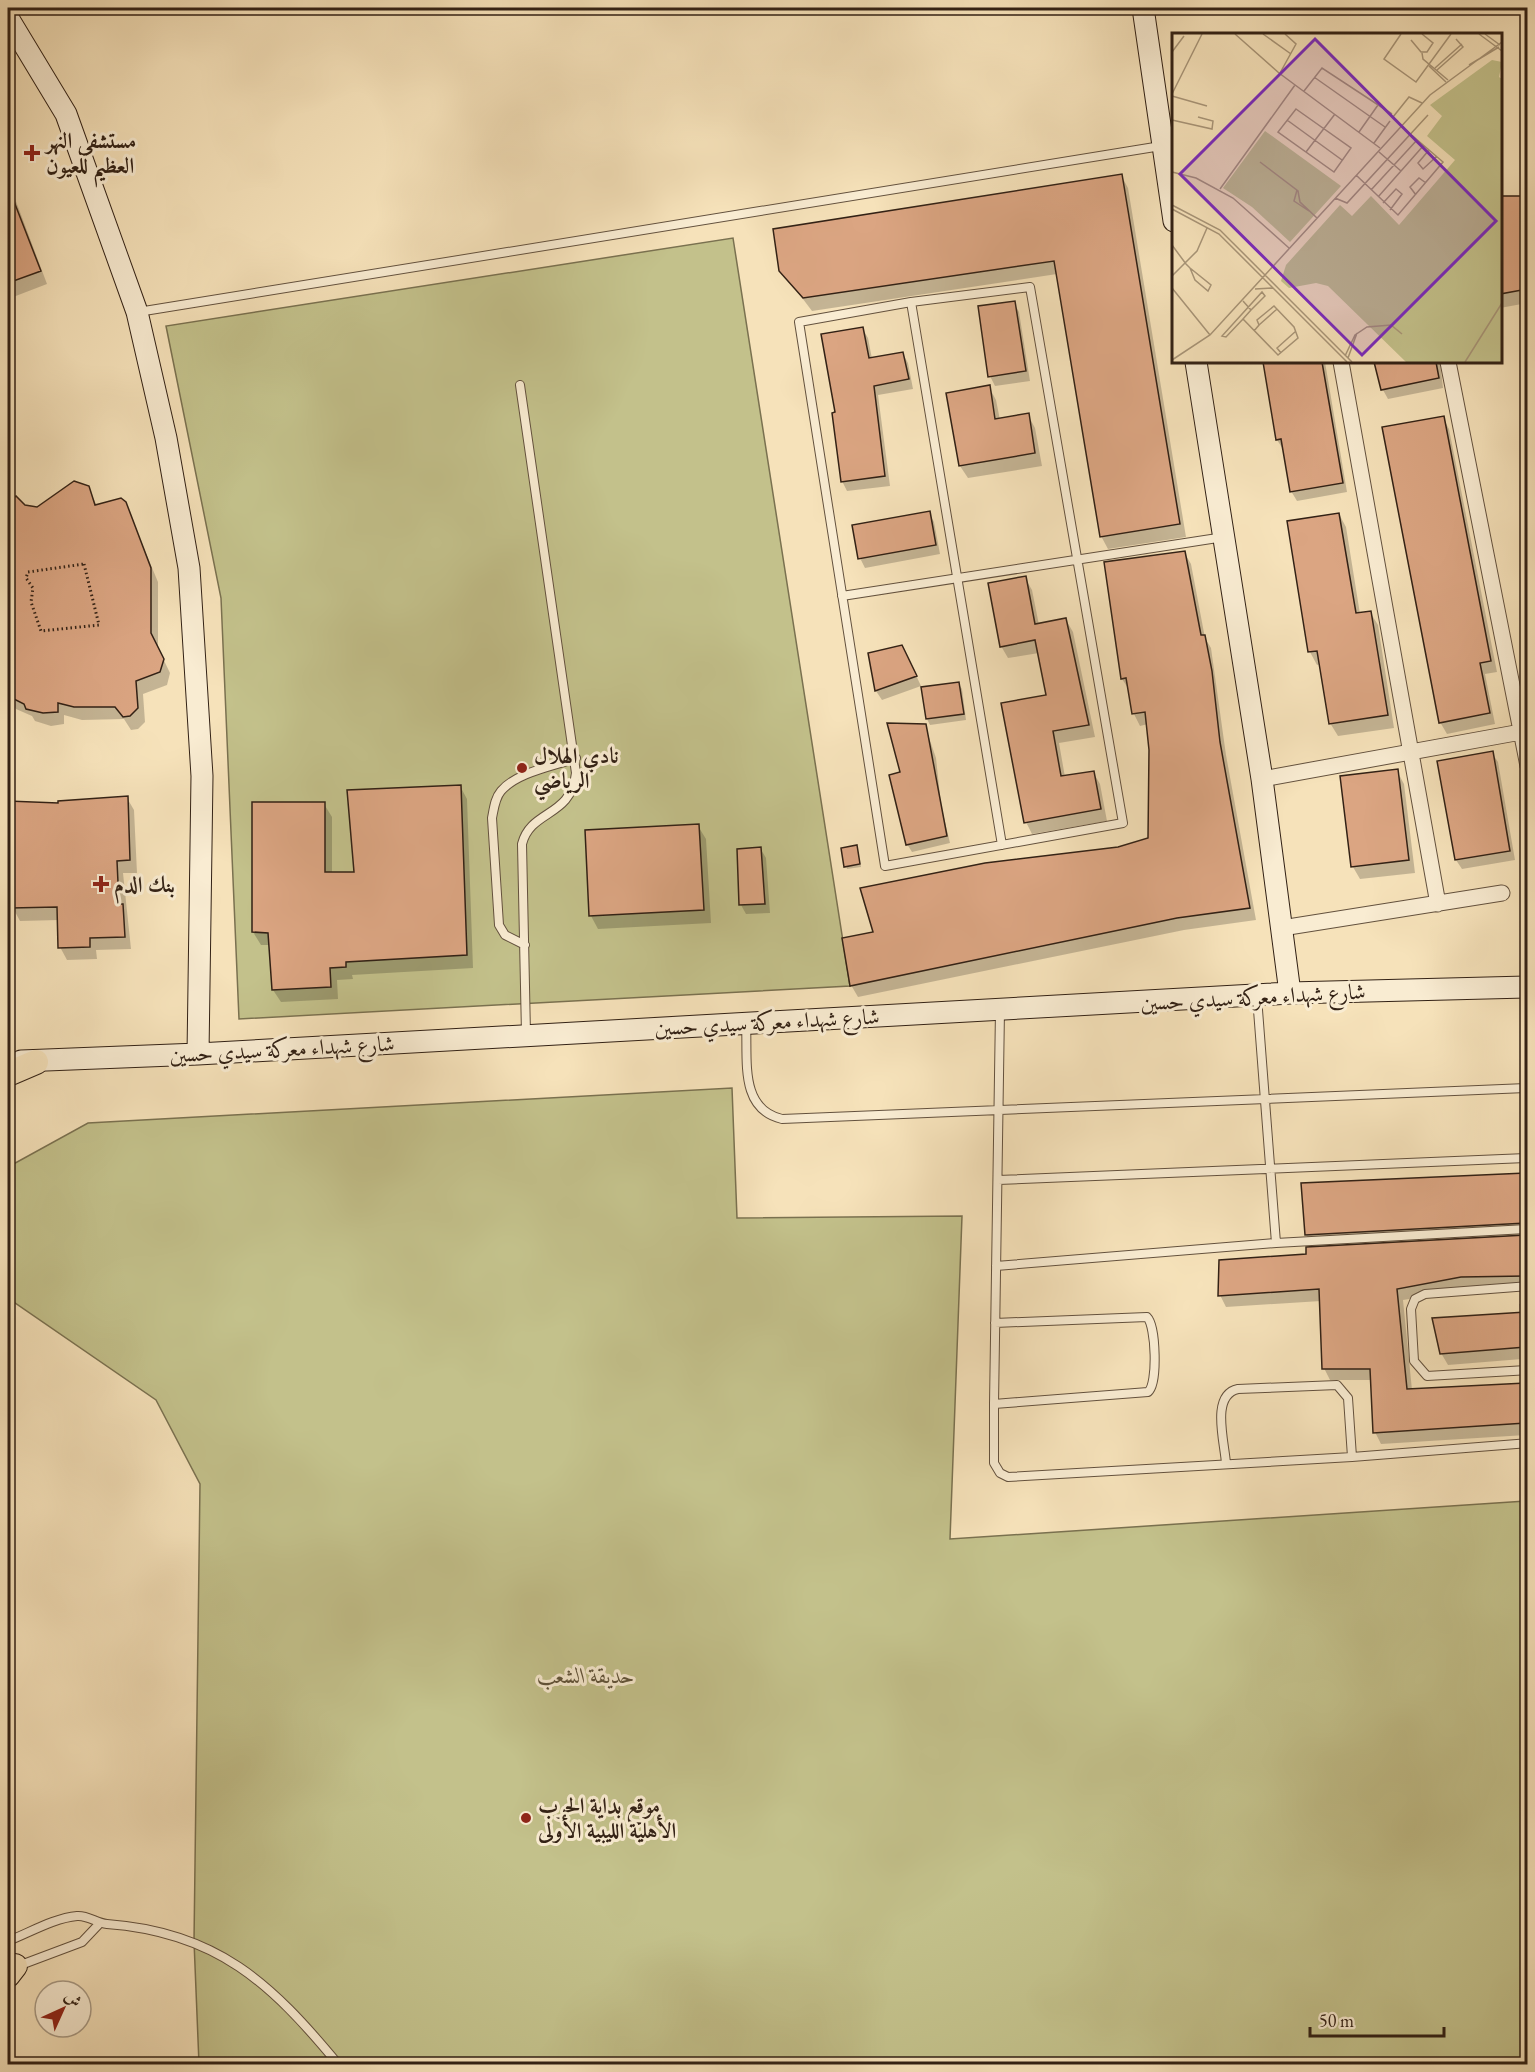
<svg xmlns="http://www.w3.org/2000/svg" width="1535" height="2072" font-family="'EB Garamond',Amiri,serif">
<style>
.green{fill:#c3c18b;stroke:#7a7150;stroke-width:1.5}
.shadow{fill:#0003}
.building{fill:#dba582;stroke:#322115;stroke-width:1.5}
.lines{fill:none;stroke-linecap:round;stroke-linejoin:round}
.lane-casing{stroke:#63513e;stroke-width:10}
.street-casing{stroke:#63513e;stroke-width:17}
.secondary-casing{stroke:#322115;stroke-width:23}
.primary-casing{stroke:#322115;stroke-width:26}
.path{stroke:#322115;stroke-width:3;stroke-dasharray:1.5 3;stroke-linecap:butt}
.lane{stroke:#f9ecd2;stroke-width:8}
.street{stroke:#f9ecd2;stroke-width:15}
.secondary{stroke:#f9ecd2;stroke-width:21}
.primary{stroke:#f6e2ba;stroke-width:24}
.poi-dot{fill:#8f2418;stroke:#f9ecd2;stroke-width:2}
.labels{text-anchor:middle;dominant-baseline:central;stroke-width:6;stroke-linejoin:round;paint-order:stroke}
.poi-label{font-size:22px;font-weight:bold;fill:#322115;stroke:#f9ecd2;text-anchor:start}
.street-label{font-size:22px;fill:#322115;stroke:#f9ecd2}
.park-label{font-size:22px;font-style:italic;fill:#5e5138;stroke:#f9ecd2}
.inset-road{fill:none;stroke:#a89578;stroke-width:1.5}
.view{fill:#7b2cbf;fill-opacity:0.15;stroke:#7b2cbf;stroke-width:3}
.inset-edge{fill:none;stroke:#322115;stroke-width:3}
</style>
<rect width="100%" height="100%" fill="#f6e2ba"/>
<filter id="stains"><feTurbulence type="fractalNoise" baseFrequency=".00333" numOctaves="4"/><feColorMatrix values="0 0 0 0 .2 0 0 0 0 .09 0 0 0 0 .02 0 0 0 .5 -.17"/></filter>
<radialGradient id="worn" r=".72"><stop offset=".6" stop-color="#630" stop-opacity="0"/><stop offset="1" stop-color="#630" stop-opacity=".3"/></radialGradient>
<path class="green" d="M733 238 850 986 239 1019 221 598 166 326Z
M732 1088 737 1218 962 1216 950 1539 1527 1501V2064H199L194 1941 200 1484 156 1400 8 1298V1167L88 1123Z"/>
<path class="shadow" d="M1121 175 1128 188 1186 537 1108 549 1101 536 1057 274 812 311 781 270Z
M8 180 47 284 8 299Z
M1500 197 1528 198V303L1500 308Z
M1014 303 1019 312 1030 381 995 386 990 376Z
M862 328 868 338 872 359 903 354 908 363 913 389 878 395 890 486 847 491 842 481 837 414Z
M1264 362H1325L1347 492 1297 501 1291 491 1283 449 1277 440Z
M1376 362H1440L1443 388 1388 399 1383 390Z
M989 387 996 400 1000 420 1028 415 1035 428 1042 466 968 478 960 466Z
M1443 418 1449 429 1497 672 1485 674 1495 724 1447 734 1440 722Z
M88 487 97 506 125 503 158 582V648L170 673 167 685 143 694 145 722 138 729 131 730 124 719 82 720 64 715V724L51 726 35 721 32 716 16 709 8 694V502L16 498 24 507 38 508Z
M929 513 934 522 940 554 865 568 860 558Z
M1339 514 1346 527 1360 614 1370 612 1378 625 1394 728 1338 736 1330 723 1320 664 1317 665 1310 652Z
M1184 552 1191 564 1205 638 1211 648 1226 755 1256 920 1184 930 858 997 851 985 875 933 1149 840 1151 749 1148 724 1140 726 1134 714 1130 691 1122 679Z
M1025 578 1032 590 1039 625 1066 620 1073 632 1095 737 1059 743 1065 777 1093 772 1100 784 1107 821 1032 834 1026 822 1047 696 1039 653 1008 658 1001 646Z
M869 654 907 656 921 686 882 700 876 691Z
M958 683 962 689 966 720 930 725 927 719Z
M925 726 936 758 941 805 950 843 912 852 907 844 902 773Z
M1492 753 1498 762 1515 860 1462 869 1456 860Z
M1397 771 1404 784 1415 873 1360 879 1353 867Z
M460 786 467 799 473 968 352 975 353 979 337 980 338 999 281 1002 273 990 270 945H261L253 932 254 803 324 804 332 817V874L356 873Z
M127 798 134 810 137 873H123L131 949 96 950 97 959 67 960 60 947 59 920 20 921 13 908 59 805Z
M698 826 706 839 711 923 598 929 591 916Z
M760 848 766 858 770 913 746 914 741 905Z
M842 849H857L861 867 847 869Z
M1528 1175V1288L1468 1289 1403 1300 1412 1390 1523 1385 1522 1377 1528 1376V1435L1381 1444 1375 1432 1372 1380H1330L1324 1368 1321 1301 1226 1307 1220 1295 1308 1255 1314 1248 1306 1235 1303 1184Z
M1528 1303V1374L1522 1359 1448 1365 1441 1353 1520 1314 1519 1304Z"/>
<path class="building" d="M1122 174 1180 524 1100 537 1054 261 803 298 779 271 773 229Z
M8 186 41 271 8 283Z
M1500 196H1527V289L1500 294Z
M1015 301 1026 371 988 377 978 306Z
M863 327 869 358 903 352 909 379 874 386 885 476 841 482 832 413 835 412 821 334Z
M1263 362H1322L1343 483 1290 492 1281 439 1276 440Z
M1374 362H1436L1439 378 1381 390Z
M990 385 995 419 1029 413 1035 453 959 466 946 393Z
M1444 416 1491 661 1480 663 1490 713 1439 723 1382 427Z
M74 481 89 486 95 505 121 498 126 502 151 568V633L164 659 160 672 136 681 138 708 130 716 123 717 115 707H74L58 703V712L43 713 26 709 24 704 8 696V501L16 496 25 505 37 507Z
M930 511 936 545 858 559 852 525Z
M1339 513 1356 613 1371 611 1388 715 1329 724 1317 651 1308 652 1287 521Z
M1185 551 1201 635H1205L1212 671 1220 742 1250 908 1177 918 850 986 842 938 873 932 860 888 985 863 1118 847 1148 838 1149 750 1145 712 1132 714 1126 678 1121 679 1104 562Z
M1026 576 1035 624 1066 618 1089 725 1053 731 1061 776 1094 771 1101 809 1024 823 1001 703 1046 695 1035 640 1000 647 988 583Z
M902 645 917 676 875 691 868 653Z
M959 682 964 714 926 719 921 687Z
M887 723 926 724 947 836 906 845 889 775 900 772Z
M1493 751 1510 851 1455 860 1437 761Z
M1398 769 1409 860 1351 867 1340 776Z
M461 785 467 955 346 962V967L330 968 331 987 272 990 268 933 252 932V802H325V872H354L347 790Z
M128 796 130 860 117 861 119 904H123L125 937 90 938V947L58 948 57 907 11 908 8 801 58 803V801Z
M699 824 704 910 589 916 585 830Z
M857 845 860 864 844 867 841 848Z
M761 847 765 904 739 905 737 849Z
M1527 1173V1223L1305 1235 1301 1183Z
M1527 1235V1276L1461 1277 1397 1289 1407 1389 1527 1383V1423L1373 1433 1370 1369H1322L1319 1289 1218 1296 1219 1260 1306 1254V1247Z
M1527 1312V1347L1440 1354 1432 1318Z"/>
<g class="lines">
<g class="lane-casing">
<path id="lane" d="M1030 287 1123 823 885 866 799 322 911 302Z
M911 302 1002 845
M138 312 1161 146
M520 385 576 773C571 818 531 809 522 844L526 1034
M842 596 1224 537
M525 945 505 935 499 925 492 818C494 808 495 798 501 791 517 772 554 766 576 758
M1257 997 1276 1243
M1000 1010 994 1404V1463L1000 1473 1008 1477 1352 1457 1528 1443
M746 1024C748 1060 739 1109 782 1119L1528 1088
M998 1180 1528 1158
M996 1266 1276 1243 1528 1229
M1528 1286 1425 1294 1415 1299 1411 1309 1414 1361 1427 1376 1528 1370
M994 1404 1148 1392C1158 1384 1156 1326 1147 1317L995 1323
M1226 1464C1225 1443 1210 1395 1238 1389L1337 1385 1348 1398 1352 1457
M8 1941C29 1933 54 1918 77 1916 88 1915 96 1923 107 1924 217 1932 271 1983 338 2064
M18 1966 82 1942 100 1923"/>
</g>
<g class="street-casing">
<path id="street" d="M1341 362 1438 904
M1448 362 1528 766
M1262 779 1521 732
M1282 928 1502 893"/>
</g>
<g class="secondary-casing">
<path id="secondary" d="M1143 8 1174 221
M8 18 66 114 137 312 166 438 189 568 202 776 198 1054
M1196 362 1262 779 1290 993
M21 1061 198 1054 1290 993 1528 987"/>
</g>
<g class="primary-casing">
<path id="primary" d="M8 1074 36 1062
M8 1975 15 1966"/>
</g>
<path class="path" d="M84 564 99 625 41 631 31 602 33 588 26 578 28 572Z"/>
<use href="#lane" class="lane"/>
<use href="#street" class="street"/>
<use href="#secondary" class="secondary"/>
<use href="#primary" class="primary"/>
</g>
<g class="poi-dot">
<path d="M29 144h6v6h6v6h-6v6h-6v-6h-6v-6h6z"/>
<circle cx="522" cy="768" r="6"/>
<path d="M98 875h6v6h6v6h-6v6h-6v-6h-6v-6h6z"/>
<circle cx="526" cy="1818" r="6"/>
</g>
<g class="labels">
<g class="poi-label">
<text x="46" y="140">مستشفى النهر<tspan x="46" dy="25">العظيم للعيون</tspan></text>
<text x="534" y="755">نادي الهلال<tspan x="534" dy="25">الرياضي</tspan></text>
<text x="114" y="884">بنك الدم</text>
<text x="538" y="1805">موقع بداية الحرب<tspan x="538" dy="25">الأهلية الليبية الأولى</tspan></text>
</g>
<g class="street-label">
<text transform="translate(1253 997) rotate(-3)">شارع شهداء معركة سيدي حسين</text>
<text transform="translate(767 1022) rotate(-3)">شارع شهداء معركة سيدي حسين</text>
<text transform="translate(282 1049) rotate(-3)">شارع شهداء معركة سيدي حسين</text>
</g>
<g class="park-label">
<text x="586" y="1675">حديقة الشعب</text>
</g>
</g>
<g transform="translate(1172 33)">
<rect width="330" height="330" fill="#f6e2ba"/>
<path d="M320 27 330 29 327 44 330 46V329H234L156 253 144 250 117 255 109 248 114 232 168 172 180 183 199 163 227 192 283 127 255 103 270 83 258 72ZM93 98 169 153 118 209 80 174 51 155Z" fill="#c3c18b"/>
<path class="inset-road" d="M63 1 107 40 208 115M91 1 119 21M229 1 212 26 244 49 279 1M307 1 330 18M313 1 328 12M239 7 249 19H255L261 10 250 1M0 19 12 3M250 20 251 26 276 47M297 32 327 14M257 33 274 49M263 35 290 11M265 37 291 14 284 6M108 40 124 11 113 1M142 44 213 94M132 58 150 35 220 81M0 61 30 1M0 63 35 73M124 76 179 115 162 139 106 99ZM221 84 237 64 250 70M0 87 40 96 41 88 26 84M115 87 170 127M187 99 206 72M202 110 218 88M257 117 246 130 251 136 265 123M134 119 163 81M207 119 229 138M88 129 126 158 128 169 145 185M0 139 24 145 61 165 117 215M184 142 226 182 271 129 229 93M48 156 123 52M125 157 122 168 137 178M199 157 245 107M244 162 238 154 247 145 254 150M206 164 252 112M163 165 175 170 256 82M211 170 224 156 230 161 218 177M0 172 48 197 180 329M0 176 47 201 175 329M0 212 14 231 18 235 39 252 36 258 23 247 18 235M0 243 25 218 35 195M0 255 38 302M83 256 101 255M71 268 79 277 71 286 106 322 126 305 122 294 102 273 85 287 87 292 82 298M71 286 54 304 50 303 90 259 93 263 79 277M87 292 105 276M109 320 105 315 124 298M173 323 183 302 195 294 219 292 230 301M176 325 185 300M0 327 38 302 258 62 330 9M293 329 330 270"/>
<path class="view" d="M143 6 324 188 190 322 8 141Z"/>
<rect width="330" height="330" class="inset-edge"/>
</g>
<rect width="1535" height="2072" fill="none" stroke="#f6e2ba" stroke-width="30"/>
<rect x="9" y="9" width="1517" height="2054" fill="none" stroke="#322115" stroke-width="3"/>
<rect x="15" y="15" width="1505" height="2042" fill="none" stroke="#322115" stroke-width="1.5"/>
<g transform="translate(63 2009) rotate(45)"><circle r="28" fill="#f9ecd2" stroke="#a99b86" stroke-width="1.5"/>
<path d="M0-4.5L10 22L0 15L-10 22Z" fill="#8f2418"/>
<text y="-9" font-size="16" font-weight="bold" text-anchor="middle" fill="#322115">ش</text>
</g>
<path d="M1310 2027v9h134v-9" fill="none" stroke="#322115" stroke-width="3"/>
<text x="1319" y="2027" font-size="18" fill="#322115" stroke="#f9ecd2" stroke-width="4.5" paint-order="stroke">50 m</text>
<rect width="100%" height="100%" filter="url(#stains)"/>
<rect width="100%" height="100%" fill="url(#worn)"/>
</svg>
